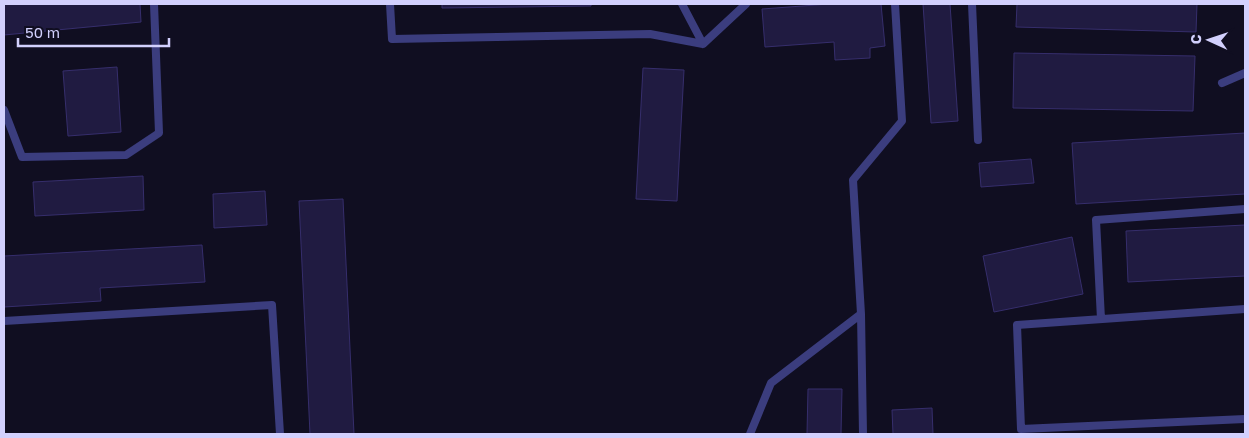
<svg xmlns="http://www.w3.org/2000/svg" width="1249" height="438" font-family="'Golos Text',sans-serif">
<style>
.building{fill:#201b41;stroke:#362e6c}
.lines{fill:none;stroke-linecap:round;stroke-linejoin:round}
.service{stroke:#3b3d7e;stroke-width:8}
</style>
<rect width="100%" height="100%" fill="#100e21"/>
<path class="building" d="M4 4H140L141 22 4 35Z
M442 4H591V6L442 8Z
M829 4H881L885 46 870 48V58L835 60 834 42 765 47 762 9Z
M923 4H950L958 121 931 123Z
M1017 4H1197L1196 32 1016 27Z
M1014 53 1195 56 1193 111 1013 108Z
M117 67 121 132 68 136 63 71Z
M643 68 684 70 677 201 636 199Z
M1245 133V194L1076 204 1072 143Z
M1031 159 1034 183 981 187 979 163Z
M143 176 144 210 35 216 33 182Z
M265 191 267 225 214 228 213 194Z
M343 199 354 434H310L299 201Z
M1245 225V276L1128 282 1126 231Z
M1072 237 1083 294 994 312 983 256Z
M202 245 205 282 100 288 101 301 4 307V256Z
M808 389H842L841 434H807Z
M932 408 933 434H893L892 410Z"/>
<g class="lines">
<path class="service" d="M390 4 392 39 650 34 703 44 746 4
M682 4 703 44
M972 4 978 140
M1222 83 1245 73
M4 110 22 157 126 155 159 133 154 4
M1245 309 1017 325 1021 429 1245 419
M861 314 863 434
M1101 319 1096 220 1245 209
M4 321 272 305 280 434
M750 434 771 383 861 314 853 180 902 121 895 4"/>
</g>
<rect width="1249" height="438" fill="none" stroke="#d2d0fd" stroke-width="10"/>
<g transform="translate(1209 40) rotate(273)" stroke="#100e21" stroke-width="4" paint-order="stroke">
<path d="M0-4L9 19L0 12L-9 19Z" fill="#d2d0fd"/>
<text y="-8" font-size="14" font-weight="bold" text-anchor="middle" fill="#d2d0fd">С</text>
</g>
<path d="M18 38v8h151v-8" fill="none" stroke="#d2d0fd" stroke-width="2.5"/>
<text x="25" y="38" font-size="15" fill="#d2d0fd" stroke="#100e21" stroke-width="4" paint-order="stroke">50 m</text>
</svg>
